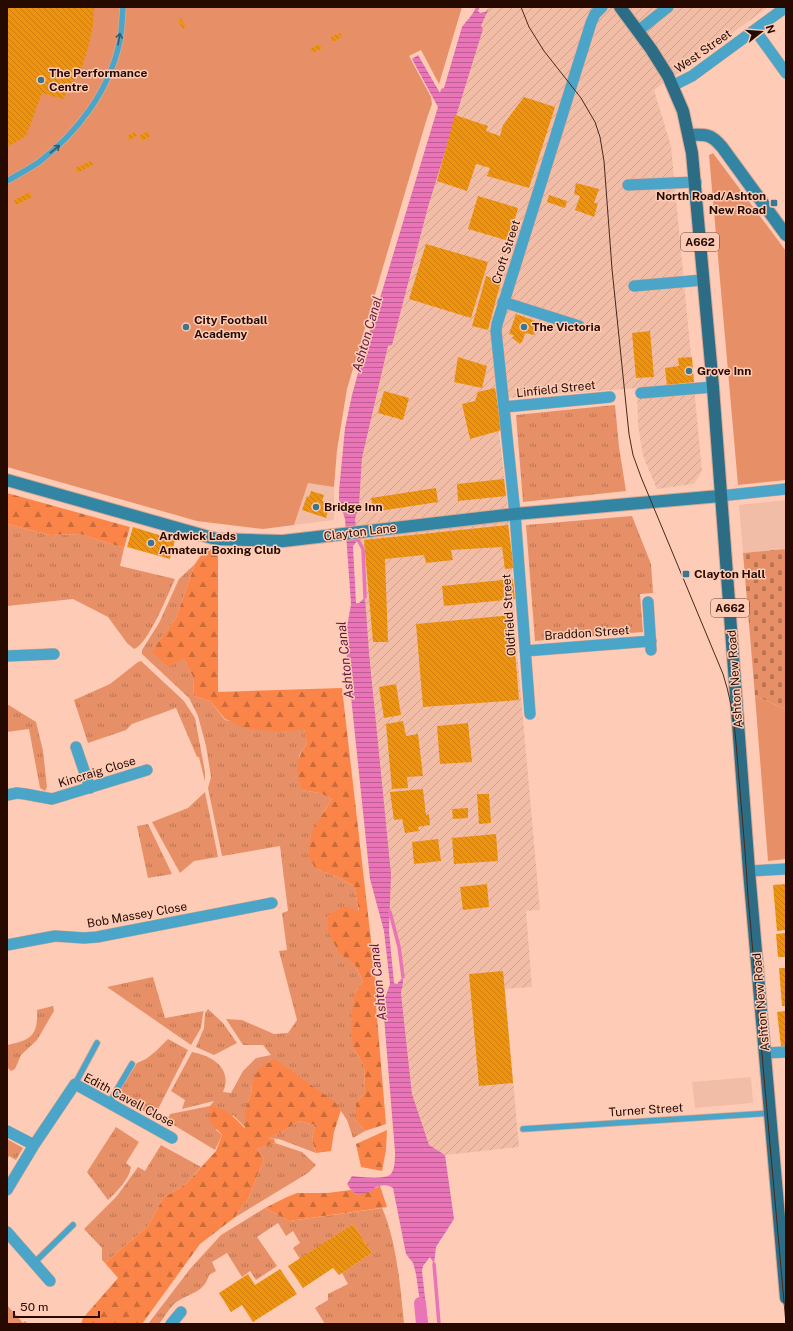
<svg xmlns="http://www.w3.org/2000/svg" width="793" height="1331" font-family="'Public Sans',sans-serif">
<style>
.built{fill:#f2bda6}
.industrial{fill:url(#industrial-furrows)}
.grass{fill:url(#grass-tufts)}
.forest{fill:url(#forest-firs)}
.cemetery{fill:url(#cemetery-stones)}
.park{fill:#e79067}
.water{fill:url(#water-rules)}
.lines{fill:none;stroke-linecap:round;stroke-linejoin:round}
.stream{stroke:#e975b8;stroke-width:3.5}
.canal{stroke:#e975b8;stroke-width:12}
.building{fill:url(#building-back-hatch)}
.lane-casing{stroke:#d7a995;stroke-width:7}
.street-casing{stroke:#d7a995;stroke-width:12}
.secondary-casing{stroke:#d7a995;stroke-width:14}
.primary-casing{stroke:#d7a995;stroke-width:14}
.lane{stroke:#4aa5c8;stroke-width:5.5}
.street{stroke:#4aa5c8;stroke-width:11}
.secondary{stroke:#3285a3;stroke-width:12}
.primary{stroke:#2c6d85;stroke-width:12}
.tram{stroke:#47281c;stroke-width:1}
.oneway{stroke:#385864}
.poi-dot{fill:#3a768d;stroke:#feccb6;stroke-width:1.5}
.labels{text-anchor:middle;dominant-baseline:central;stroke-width:3;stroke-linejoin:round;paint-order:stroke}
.shield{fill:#feccb6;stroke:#674437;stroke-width:1}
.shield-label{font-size:11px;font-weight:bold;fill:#260a00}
.street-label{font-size:12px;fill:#260a00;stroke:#feccb6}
.poi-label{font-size:12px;font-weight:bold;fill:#260a00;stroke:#feccb6;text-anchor:start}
.water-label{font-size:13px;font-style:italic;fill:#601845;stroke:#feccb6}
</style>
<defs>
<pattern id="industrial-furrows" width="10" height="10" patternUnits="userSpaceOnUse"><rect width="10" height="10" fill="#f2bda6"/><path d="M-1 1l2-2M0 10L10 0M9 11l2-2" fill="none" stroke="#cfa18d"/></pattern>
<pattern id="grass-tufts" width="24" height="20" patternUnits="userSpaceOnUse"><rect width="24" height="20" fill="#e79067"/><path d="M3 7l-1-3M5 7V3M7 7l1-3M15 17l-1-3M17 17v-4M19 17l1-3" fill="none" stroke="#bb7452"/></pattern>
<pattern id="forest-firs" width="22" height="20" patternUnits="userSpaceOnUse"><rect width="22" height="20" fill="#fb8548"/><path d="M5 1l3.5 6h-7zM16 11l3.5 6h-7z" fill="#cb6b3a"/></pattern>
<pattern id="cemetery-stones" width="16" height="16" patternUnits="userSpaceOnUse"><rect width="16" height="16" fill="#e79067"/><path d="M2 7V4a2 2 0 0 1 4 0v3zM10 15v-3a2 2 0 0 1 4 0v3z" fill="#bb7452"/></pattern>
<pattern id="water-rules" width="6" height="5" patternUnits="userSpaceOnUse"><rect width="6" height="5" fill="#e975b8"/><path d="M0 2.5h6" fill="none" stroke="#bd5e93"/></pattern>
<pattern id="building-back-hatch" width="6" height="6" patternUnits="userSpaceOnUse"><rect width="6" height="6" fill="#ee930f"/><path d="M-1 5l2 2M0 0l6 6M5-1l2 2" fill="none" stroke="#cc7d0d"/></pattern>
</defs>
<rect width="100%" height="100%" fill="#feccb6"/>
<path class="built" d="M308 482 334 487V520L294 525Z
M786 500V549L743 553 739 505Z
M751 1077 753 1103 695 1108 692 1082Z"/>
<path class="industrial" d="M489 7H768L654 90 671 146 702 471 694 484 657 489 643 456 638 425 637 388 495 399 508 508 518 662 540 910 526 911 532 987 505 989 519 1147 445 1155 429 1146 412 1094 401 993 403 983 399 947 390 912 373 688 366 622 363 549 358 540 355 519 359 506 362 458 388 346 392 345 428 207 483 29 481 26Z"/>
<path class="grass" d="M615 405 619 447 626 491 523 502 516 415Z
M632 516 651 564 653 593 640 594 643 632 535 641 526 525Z
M7 524 50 535 80 534 124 548 120 566 175 579C168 594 148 645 134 649L127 643 108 617 73 599 7 606Z
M195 564 176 618 159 641 184 657 193 677 194 696 210 701 225 720 284 732 304 728 307 743 299 756 302 790 320 793 332 799 323 813 316 869 338 877 354 886 359 912 339 952 355 965 363 981 354 994 353 1047 364 1066 365 1093 356 1103V1120L365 1131 353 1138 347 1120 335 1102 252 1083 251 1095 245 1108 246 1128 233 1115 216 1130 222 1135 215 1150 167 1121 170 1114 210 1106 214 1101 182 1109 185 1100 171 1091 192 1052C213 1056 233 1069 223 1092L231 1093 243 1071 256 1058 271 1055 263 1045H243L226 1019 242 1020 274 1034 288 1033 297 1020 279 951 287 950 282 913 288 911 280 846 222 856 208 788 211 777 206 746 198 716 189 698 142 654V650L159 623 179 579Z
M141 661 184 701 195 718 205 772V782L199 757H197L176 708 132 724 126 730 88 743 74 700 110 684 138 662Z
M7 704 36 722 43 751 47 787 45 791 40 788 29 729 7 732Z
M205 792 218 857 194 861 180 873 152 822 188 808Z
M148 824 172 874 148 878 137 826Z
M153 977 165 1018 204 1011 203 1014 201 1028 191 1045 107 987Z
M53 1006 54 1011 37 1040 21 1055 15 1069 11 1071 8 1068V1064L7 1063V1045C31 1040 38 1036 37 1010Z
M208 1009 223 1023 237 1043 214 1055 196 1047 204 1028 205 1013Z
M168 1039 188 1050 154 1117 117 1095 137 1063 146 1059 156 1051Z
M299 1121 315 1125 312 1140 316 1153 279 1139 266 1138 282 1132Z
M116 1127 139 1142 126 1163 131 1167C129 1180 117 1191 108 1200L87 1172Z
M7 1139 23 1148 16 1160 9 1156 7 1160Z
M275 1143 302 1152 316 1165 308 1173 234 1218 248 1199 264 1159 257 1149Z
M161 1145 201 1167 186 1184 163 1198 148 1226 105 1263 102 1260V1248L84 1229 117 1196 138 1167 145 1171Z
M265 1208 289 1221 382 1208C396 1238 401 1290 404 1324H325L315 1308 328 1300V1294L348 1284 342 1273 372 1253 353 1224 300 1259 293 1248 300 1243 293 1231 286 1236 278 1223 257 1237 277 1266 256 1280 250 1271 242 1277 227 1253 212 1262 216 1271 209 1275C204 1294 187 1293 174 1304 168 1310 164 1318 159 1324H148L190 1269 221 1235Z
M7 1305 23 1323 25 1321 28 1324H7Z"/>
<path class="forest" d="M7 493 130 527 124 548 80 534 50 535 7 524Z
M206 548 218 551V692L342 688 376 984V1005L386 1124 365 1131 356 1120V1103L365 1093 364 1066 353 1047 351 1026 354 994 363 981 355 965 339 953 328 931V915L344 906 359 911 354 886 338 877 316 869 308 855 312 831 332 799 320 793 302 790C295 769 295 762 307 743L304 729 284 732 249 729 225 719 210 701 194 696 193 677 184 658 169 667 152 653 159 641 176 618 195 564Z
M275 1059 335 1102 341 1110 334 1132 331 1151 316 1153 312 1140 315 1125 299 1121 282 1132 267 1138 274 1139 275 1143 257 1149 264 1159 248 1199 234 1218 200 1244 142 1324H81L83 1318 118 1278 105 1263 148 1226 163 1198 186 1184 216 1151 222 1135 210 1121V1106C229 1109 233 1117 245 1128V1108L251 1095 252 1083 258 1069Z
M387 1130 386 1150 382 1171 361 1167 356 1144Z
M380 1186 387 1207 289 1221 265 1208 287 1197 297 1193H327L351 1190 357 1195Z"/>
<path class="cemetery" d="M786 549V709L755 696 743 553Z"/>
<path class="park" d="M7 7H462L439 84 421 50 409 56 431 97 432 104 427 118 347 389 337 450 334 487 308 483 294 525 263 529 197 521 7 467Z
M713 153 786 251V480L738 485 709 155Z
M755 696 786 709V859L768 861Z"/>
<path class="water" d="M476 7H480L478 11 480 13 485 12 489 8 481 26 483 29 428 207 392 345 388 346 362 458 359 506 355 519 358 540 353 546 356 603H359L365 597 369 652 391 874 389 931 394 983 397 984 403 977V983L401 993 412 1094 429 1145 445 1155 454 1219 436 1247 434 1264 430 1257 423 1266 422 1271 428 1324H423L416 1274 413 1263 406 1254 393 1188C386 1184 381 1185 374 1188L373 1191 357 1195 351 1190 347 1184 352 1176C360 1177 386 1180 391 1174 395 1169 395 1158 395 1152L384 1017 385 998 390 984 384 931 370 879 345 639 351 604 345 519 339 500V491L345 428 352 395 366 344 438 107 412 59 418 55 440 93 441 89 444 88 462 27C467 20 473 15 476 7Z"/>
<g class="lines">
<path class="stream" d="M358 540 363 549 365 597
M390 912 399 947 403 977
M434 1264 439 1324"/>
<path class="canal" d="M420 1303 422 1324"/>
</g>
<path class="building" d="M7 7H94L93 26 87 52 82 67 63 99 42 93 26 136 7 147Z
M181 18 186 27 183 29 178 20Z
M340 33 342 37 333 42 331 37Z
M319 44 322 48 313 53 310 49Z
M524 97 555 107 529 188 487 176 490 168 476 164 467 191 437 181 455 115 488 126 486 131 500 136 503 125Z
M148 131 150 136 142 141 139 136Z
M135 132 137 136 129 140 127 136Z
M91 161 93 165 77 173 75 168Z
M576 183 599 189 594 203H598L594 217 575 210 580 196 574 194Z
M29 192 32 197 16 205 14 200Z
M549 195 567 201 565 208 547 202Z
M478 196 518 208 509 241 468 229Z
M426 244 488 262 471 318 409 299Z
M486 276 501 281 488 330 472 326Z
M516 314 538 322 534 335 525 333 523 340 520 344 512 338 514 335 509 334Z
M650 331 654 377 636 378 632 333Z
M458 357 487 366 482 388 454 382Z
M692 357 694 382 667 385 665 368 679 366 678 358Z
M495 388 502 430 470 439 462 404 475 401 478 392Z
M384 391 409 398 403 420 378 413Z
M504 479 506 496 458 501 457 484Z
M436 488 438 502 373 512 371 498Z
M311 491 324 495 322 501 330 504 326 518 302 510 307 496 309 497Z
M508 525 514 568 505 569 502 547 451 550 453 560 426 563 424 555 385 559 388 642H373L364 540Z
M133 527 175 540 170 559 127 547Z
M513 579 515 599 444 606 442 586Z
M512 615 519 700 423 707 416 624Z
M396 684 401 715 384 718 379 687Z
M403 721 406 736 418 734 423 776 407 777 408 788 392 789 386 724Z
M468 723 472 762 440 764 437 726Z
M423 789 426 815 429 814 430 825 418 827 419 831 405 833 402 819 394 820 390 792Z
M477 794H489L491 823 479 824Z
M468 808V818L453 819 452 809Z
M496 834 498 861 454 864 452 838Z
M438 839 441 861 414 864 412 842Z
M487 884 489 907 463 910 460 887Z
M786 884V930L777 931 773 885Z
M786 933V957H778L776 934Z
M779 968H786V1006H782Z
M503 971 513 1083 479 1086 469 974Z
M786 1011V1046H781L777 1012Z
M353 1224 372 1253 339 1275 333 1268 303 1288 288 1266Z
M280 1269 297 1294 253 1322 242 1305 231 1312 219 1293 248 1274 255 1285Z"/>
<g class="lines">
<g class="lane-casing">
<path id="lane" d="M7 181C17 175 29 169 39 162 78 132 110 90 120 40 122 29 122 18 123 7
M75 1084 97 1043
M109 1103 132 1064
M523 1129 770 1113
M34 1263 73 1225"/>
</g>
<g class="street-casing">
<path id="street" d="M755 30 786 73
M638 31 668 7
M672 86 692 76 786 7
M628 185 696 182
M634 286 703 280
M503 302 579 326
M641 393 713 387
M504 407 610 397
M720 496 786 489
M648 602 651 650
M525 651 651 641
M7 656 54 654
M530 714 515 514 496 331 497 324 591 23 595 14 602 7
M76 747 90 788
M7 795 17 793 25 794 52 799 147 770
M749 871 786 869
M7 945 55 936 84 938 97 937 272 903
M765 1053 786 1052
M7 1131 34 1145 7 1190
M34 1145 75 1084 172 1138
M7 1232 50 1281
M171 1324 181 1312"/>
</g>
<g class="secondary-casing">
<path id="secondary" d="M689 135C706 134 711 134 722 147L786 235
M7 480 216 539 283 541 515 514 720 496"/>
</g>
<g class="primary-casing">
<path id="primary" d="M620 7 651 49 668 76 683 111 692 153 713 387 749 871 786 1298"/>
</g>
<use href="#lane" class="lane"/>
<use href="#street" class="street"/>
<use href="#secondary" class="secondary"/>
<use href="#primary" class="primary"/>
<path class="tram" d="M521 7 529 27 544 51 581 98 595 122 600 137 604 161 612 269 629 434 633 455 641 477 723 674C736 714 736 749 740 791 743 826 746 861 748 897L786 1324"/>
</g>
<defs><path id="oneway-shaft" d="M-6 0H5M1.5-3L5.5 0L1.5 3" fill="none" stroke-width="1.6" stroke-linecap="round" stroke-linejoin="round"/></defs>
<g class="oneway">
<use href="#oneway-shaft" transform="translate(119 39) rotate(-80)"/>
<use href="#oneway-shaft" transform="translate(55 149) rotate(-40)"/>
</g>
<g class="poi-dot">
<circle cx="41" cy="80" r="4"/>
<rect x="770" y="199" width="8" height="8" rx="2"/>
<circle cx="186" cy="327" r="4"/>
<circle cx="524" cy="327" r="4"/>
<circle cx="689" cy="371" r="4"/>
<circle cx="316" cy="507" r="4"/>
<circle cx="151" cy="543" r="4"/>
<rect x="682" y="570" width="8" height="8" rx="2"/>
</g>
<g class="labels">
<g class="shield">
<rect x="681" y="233" width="38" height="18" rx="3"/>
<rect x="711" y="599" width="38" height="18" rx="3"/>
</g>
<g class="shield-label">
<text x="700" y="242">A662</text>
<text x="730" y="608">A662</text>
</g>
<g class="street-label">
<text transform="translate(703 51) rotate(-35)">West Street</text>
<text transform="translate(506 252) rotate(-72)">Croft Street</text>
<text transform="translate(556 389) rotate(-6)">Linfield Street</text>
<text transform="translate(360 532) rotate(-7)">Clayton Lane</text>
<text transform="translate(509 615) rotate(-94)">Oldfield Street</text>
<text transform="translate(587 633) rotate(-4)">Braddon Street</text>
<text transform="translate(735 679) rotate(-94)">Ashton New Road</text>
<text transform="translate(97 772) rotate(-17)">Kincraig Close</text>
<text transform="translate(137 915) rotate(-10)">Bob Massey Close</text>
<text transform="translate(761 1002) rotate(-95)">Ashton New Road</text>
<text transform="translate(129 1100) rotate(28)">Edith Cavell Close</text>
<text transform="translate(646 1110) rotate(-4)">Turner Street</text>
</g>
<g class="poi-label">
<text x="49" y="73">The Performance<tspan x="49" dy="14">Centre</tspan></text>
<text x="766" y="196" text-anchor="end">North Road/Ashton<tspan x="766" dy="14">New Road</tspan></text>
<text x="194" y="320">City Football<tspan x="194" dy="14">Academy</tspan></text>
<text x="532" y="327">The Victoria</text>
<text x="697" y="371">Grove Inn</text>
<text x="324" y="507">Bridge Inn</text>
<text x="159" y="536">Ardwick Lads<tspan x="159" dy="14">Amateur Boxing Club</tspan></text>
<text x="694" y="574">Clayton Hall</text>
</g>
<g class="water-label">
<text transform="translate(367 334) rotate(-74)">Ashton Canal</text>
<text transform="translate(345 660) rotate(-96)">Ashton Canal</text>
<text transform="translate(378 982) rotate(-96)">Ashton Canal</text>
</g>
</g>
<rect width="793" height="1331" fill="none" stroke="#260a00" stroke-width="16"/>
<g transform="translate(761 32) rotate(73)" stroke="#feccb6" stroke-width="3" paint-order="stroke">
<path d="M0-3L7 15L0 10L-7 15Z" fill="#260a00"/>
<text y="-6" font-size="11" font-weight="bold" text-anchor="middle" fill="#260a00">N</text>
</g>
<path d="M14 1311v6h85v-6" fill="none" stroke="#260a00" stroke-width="2"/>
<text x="20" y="1311" font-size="12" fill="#260a00" stroke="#feccb6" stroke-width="3" paint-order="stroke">50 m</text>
</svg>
